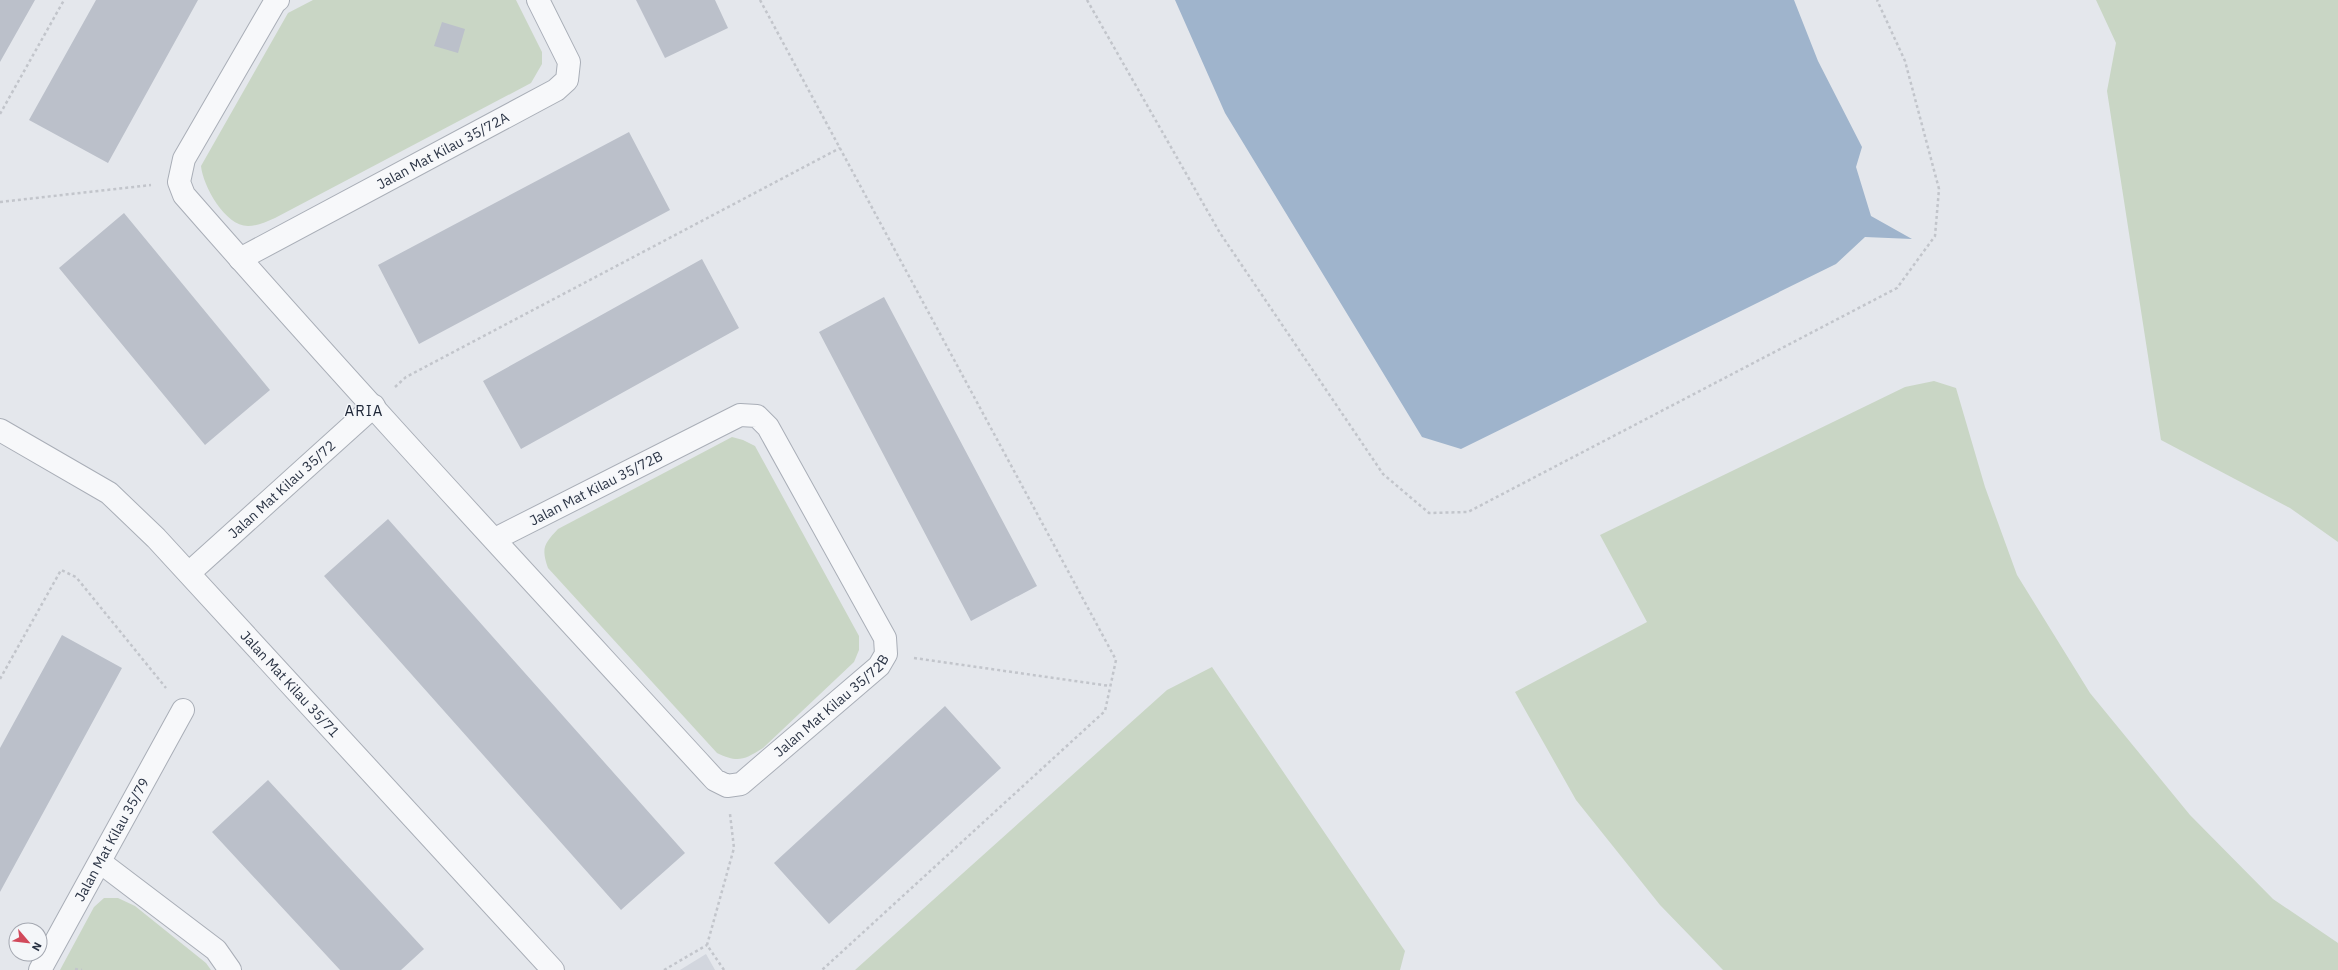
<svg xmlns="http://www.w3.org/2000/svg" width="2338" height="970" font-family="'IBM Plex Sans',sans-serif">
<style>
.built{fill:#d2d6de}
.green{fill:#c9d6c5}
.water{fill:#9fb4cc}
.building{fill:#bbc0ca}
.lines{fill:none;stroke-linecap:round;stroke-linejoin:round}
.minor-casing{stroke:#a9aeb7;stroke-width:24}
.path{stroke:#c2c5cb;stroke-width:2.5;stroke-dasharray:3 3;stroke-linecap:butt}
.minor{stroke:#f7f8fa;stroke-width:22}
.labels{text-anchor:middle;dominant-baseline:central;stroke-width:3;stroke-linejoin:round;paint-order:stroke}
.street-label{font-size:14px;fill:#2b3445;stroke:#f4f6f9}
.neighbourhood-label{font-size:15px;letter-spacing:1px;fill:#1d2536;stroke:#f4f6f9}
</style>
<rect width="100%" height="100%" fill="#e4e7ec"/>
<path class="built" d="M706 954 715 970H680Z"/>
<path class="green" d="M313 0H516L542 52V64L531 83 275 218C266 222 257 226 248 226 225 226 203 186 201 166L288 13Z
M2096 0H2338V542L2290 508 2161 440 2107 91 2116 43Z
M1934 381 1956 388 1985 487 2017 575 2090 693 2190 815 2273 899 2338 943V970H1723L1660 905 1576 800 1515 692 1647 622 1600 535 1905 387Z
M732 437 743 440 755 446 859 636V650L854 662 763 748C744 760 738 763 717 753L548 568C541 548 544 544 558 529Z
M1212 667 1405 951 1400 970H855L1167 690Z
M104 898H118L135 906 206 963 211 970H60L94 907Z"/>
<path class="water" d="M1175 0H1794L1818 61 1862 147 1856 167 1871 216 1912 239 1865 237 1836 264 1461 449 1422 437 1225 113Z"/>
<path class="building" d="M0 0H35L0 62Z
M96 0H198L108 163 29 120Z
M636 0H715L728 28 665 58Z
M442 22 465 29 458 53 434 46Z
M629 132 670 210 419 344 378 265Z
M124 213 270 390 205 445 59 268Z
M702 259 739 328 521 449 483 381Z
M884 297 1037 586 971 621 819 332Z
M388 519 685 853 621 910 324 576Z
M62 635 122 668 0 892V748Z
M945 706 1001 768 829 924 774 863Z
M268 780 424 949 401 970H340L212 832Z"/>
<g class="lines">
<g class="minor-casing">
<g id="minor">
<path id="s1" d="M278 0 275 2 184 159 179 182 184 195C357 393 537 586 715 780L727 786 741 784 879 666 886 654 885 638 768 427 757 416 740 415 495 539"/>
<path id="s2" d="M240 259 556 90 567 80 569 62 538 0"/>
<path id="s3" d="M0 430 109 493 156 538 553 970"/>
<path id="s4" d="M189 573 374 406"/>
<path d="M100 862 216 950 230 970"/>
<path id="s5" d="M40 970 183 710"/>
</g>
</g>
<path class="path" d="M760 0 1116 660 1105 711 822 970
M1087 0 1220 233 1383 474 1429 513 1468 512 1897 288 1935 236 1939 189 1905 61 1877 0
M0 114 64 0
M0 202 151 185
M395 387 406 377 840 148
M914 658 1110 686
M0 679 61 570 76 577 166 688
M75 969 82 970
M664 970 707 945
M724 970 707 945 734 848 730 814"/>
<use href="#minor" class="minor"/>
</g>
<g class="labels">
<g class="street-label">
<text stroke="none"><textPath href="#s2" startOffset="230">Jalan Mat Kilau 35/72A</textPath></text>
<text transform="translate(596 488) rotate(-27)">Jalan Mat Kilau 35/72B</text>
<text stroke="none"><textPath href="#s4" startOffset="125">Jalan Mat Kilau 35/72</textPath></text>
<text stroke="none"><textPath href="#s3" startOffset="389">Jalan Mat Kilau 35/71</textPath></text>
<text stroke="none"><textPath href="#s1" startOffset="1160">Jalan Mat Kilau 35/72B</textPath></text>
<text stroke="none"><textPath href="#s5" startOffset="149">Jalan Mat Kilau 35/79</textPath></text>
</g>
<g class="neighbourhood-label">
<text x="364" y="410">ARIA</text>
</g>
</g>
<g transform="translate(28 942) rotate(118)"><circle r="19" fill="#f4f6f9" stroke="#a4a8b1"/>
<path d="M0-3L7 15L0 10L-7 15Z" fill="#d1495b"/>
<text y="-6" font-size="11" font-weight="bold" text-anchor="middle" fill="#2b3445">N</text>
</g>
</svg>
